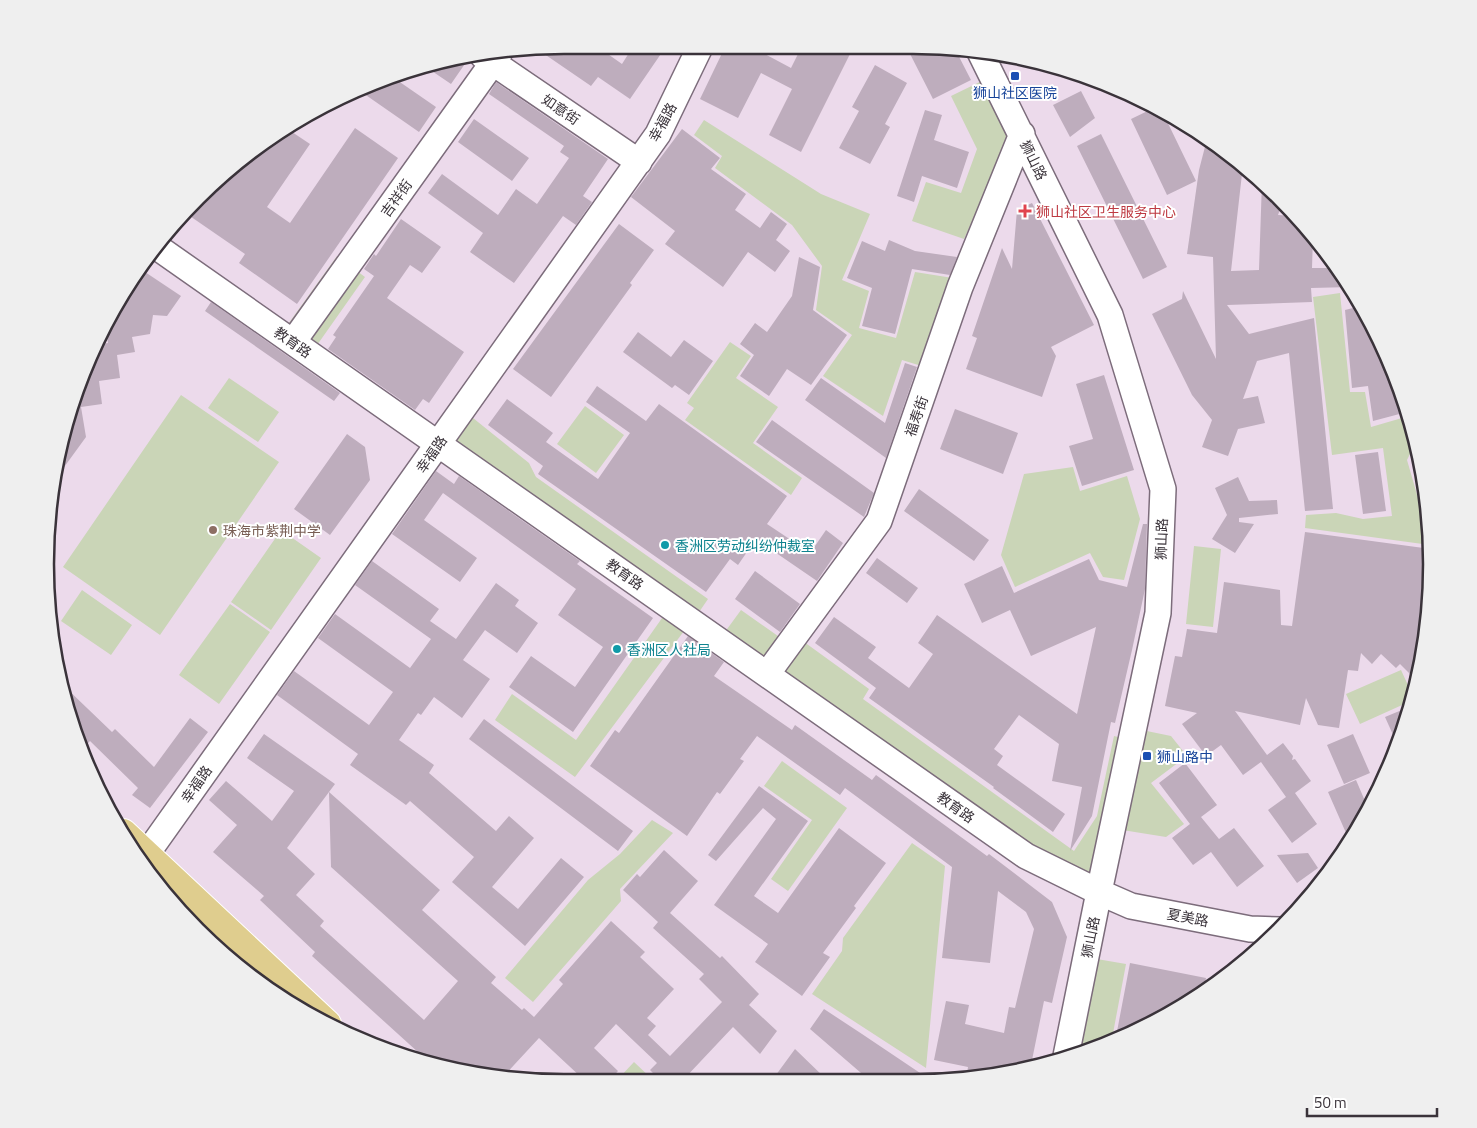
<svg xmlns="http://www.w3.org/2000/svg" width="1477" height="1128" font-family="'Titillium Web','Noto Sans SC',sans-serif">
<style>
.green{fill:#cad5b7}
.building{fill:#beadbd;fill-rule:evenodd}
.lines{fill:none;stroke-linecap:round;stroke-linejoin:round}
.minor-casing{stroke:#7c6c7b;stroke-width:28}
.major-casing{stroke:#fff;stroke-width:30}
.minor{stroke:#fff;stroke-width:25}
.major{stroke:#dfcd8e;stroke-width:28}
.transit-dot{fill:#1a4fb4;stroke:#fff;stroke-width:2}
.health-dot{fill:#e0444e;stroke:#fff;stroke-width:2}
.education-dot{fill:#8d6e63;stroke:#fff;stroke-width:2}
.culture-dot{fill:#0f9aa8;stroke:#fff;stroke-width:2}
.labels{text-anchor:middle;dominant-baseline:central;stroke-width:4;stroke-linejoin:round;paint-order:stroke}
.transit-label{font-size:14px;fill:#164399;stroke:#fff}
.street-label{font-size:14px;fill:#3a333a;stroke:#fff}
.health-label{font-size:14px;fill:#be3a42;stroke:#fff;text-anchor:start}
.education-label{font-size:14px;fill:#785e54;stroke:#fff;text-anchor:start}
.culture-label{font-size:14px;fill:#0d838f;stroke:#fff;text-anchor:start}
.rim{fill:none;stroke:#3a333a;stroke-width:2.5}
</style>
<rect width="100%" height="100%" fill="#ecdaeb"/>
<path class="green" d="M988 78 1014 130 964 239 912 221 926 182 961 193 977 149 951 96Z
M704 120 821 194 870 214 842 280 869 291 859 328 896 338 915 272 959 279 928 368 902 360 883 416 823 376 852 335 816 310 822 266 792 225 715 168 722 156 694 135Z
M337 256 365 277 315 348 286 327Z
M1340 293 1350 392H1365L1371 427 1402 418 1411 452 1407 460 1429 536 1430 545 1305 528 1306 515 1336 513 1363 519 1392 516 1383 448 1332 455 1313 297Z
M730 342 751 356 736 378 778 407 753 443 802 478 791 495 685 420 694 408 687 403Z
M229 378 279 412 258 442 208 408Z
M181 395 279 462 160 635 63 567Z
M585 406 624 435 596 473 557 444Z
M468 414 529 463 536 477 708 599 695 618 447 443Z
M1073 467 1080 491 1127 476 1140 519 1124 580 1103 577 1090 553 1015 587 1001 555 1024 474Z
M281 530 321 558 271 630 231 602Z
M1194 546 1221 549 1213 627 1186 624Z
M82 590 132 625 111 655 61 621Z
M230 604 270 632 219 704 179 675Z
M741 610 785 641 766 668 722 636Z
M667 611 687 627 575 777 495 720 512 694 576 740Z
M800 639 869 689 863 699 1074 851 1097 816 1114 736 1126 739 1096 887 1029 853 774 674Z
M1401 670 1413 696 1411 701 1360 724 1346 694Z
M1137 729 1171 736 1187 756 1151 783 1184 824 1166 837 1116 829Z
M782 761 847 808 788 891 771 879 812 820 764 786Z
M652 820 673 833 620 889 621 901 533 1002 505 978 588 880 620 854Z
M912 843 945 866 926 1068 812 994 842 951 843 938Z
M1091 958 1126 964 1111 1044 1074 1054Z
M634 1062 652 1079H618Z"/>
<path class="building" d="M564 45H595L622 64 634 45H667L630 99 598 77 591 86 537 49Z
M726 45 764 46 761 52 791 68 802 46H854L801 152 769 135 792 89 761 73 738 118 700 99Z
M906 46 954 47 971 80 933 99Z
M469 58 451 84 423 65 429 63Z
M875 65 907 83 885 124 890 127 870 164 839 148 859 111 852 107Z
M394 78 436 107 419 132 360 91Z
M496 82 608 159 583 196 592 202 576 225 563 216 514 283 470 252 483 233 428 193 442 174 498 215 516 189 537 204 569 158 560 152 564 146 489 94Z
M1081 91 1095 118 1070 137 1053 105Z
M1156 107 1162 111 1196 181 1167 195 1131 119Z
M925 110 942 115 934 140 969 152 957 188 922 176 914 202 897 196Z
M474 119 529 158 512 181 458 142Z
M286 128 310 144 267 207 290 223 355 128 398 158 297 304 239 263 245 254 184 212 222 174Z
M682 129 720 158 711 169 746 194 735 210 760 228 771 212 787 224 776 240 790 251 775 272 748 252 723 287 665 244 675 231 631 197Z
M1101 134 1167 267 1143 279 1077 146Z
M1207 139 1229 152 1243 165 1231 271 1259 270 1262 181 1283 201 1278 215 1296 216 1313 237 1312 268H1338L1351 287 1311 288 1312 302 1227 305 1249 334 1314 318 1333 509 1305 511 1289 353 1257 361 1243 399 1258 396 1265 423 1238 429 1228 456 1202 447 1212 420 1192 395 1152 314 1182 299 1183 291 1216 359 1213 257 1187 254 1199 170Z
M1032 203 1094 325 1051 347 1056 356 1042 397 966 369 977 338 972 336 1002 248 1012 269 1017 210Z
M401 219 441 247 422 273 410 265 387 298 464 352 429 403 423 399 415 410 328 349 336 337 333 335 374 276 364 269 374 254 376 256Z
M619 224 654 250 630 283 632 285 551 397 513 369Z
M889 240 915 251 957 257 950 275 912 269 895 334 862 326 872 288 847 278 862 241 885 251Z
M799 257 820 267 813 310 847 335 811 385 787 369 769 396 740 376 754 355 740 344 755 323 767 332 792 296Z
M142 270 181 296 167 316 153 315 150 334 132 337 135 352 117 355 120 378 99 381 102 404 81 407 86 437 54 481 55 462 95 345 108 343 105 325Z
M211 302 340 393 334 401 205 311Z
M1361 306 1392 365 1407 412 1373 421 1368 386 1352 388 1345 310Z
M638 332 671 357 684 340 713 361 689 395 675 385 672 388 623 352Z
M905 363 917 367 886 458 805 400 821 378 885 423Z
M1104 375 1134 470 1082 486 1069 446 1093 439 1076 384Z
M597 386 646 421 659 404 787 496 767 524 800 546 805 539 815 546 826 530 843 543 817 581 756 539 738 565 730 559 706 592 538 474 543 466 488 425 507 399 553 433 546 442 598 479 630 433 586 402Z
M955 409 1018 433 1003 474 940 449Z
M772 420 874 493 864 517 756 442Z
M347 434 365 447 370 480 330 535 294 509Z
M1378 452 1386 511 1363 514 1355 455Z
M436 471 454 484 459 476 580 561 577 564 653 618 573 732 509 687 531 656 575 687 603 647 558 615 576 589 443 493 424 520 477 558 460 582 392 534Z
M1238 477 1249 501 1277 500 1278 514 1239 518V522L1254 524 1235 553 1212 539 1227 515 1215 488Z
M919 489 989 540 974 561 904 511Z
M1143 524H1147L1145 589 1132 650 1115 723 1111 722 1092 816 1070 851 1082 787 1052 781 1059 744 1019 715 994 749 1003 756 997 765 1065 814 1053 832 993 788 994 787 869 698 876 688 815 643 834 617 876 647 868 658 909 688 933 654 918 643 937 615 1077 714 1096 627 1031 656 1010 610 982 623 964 584 1002 566 1014 593 1089 559 1099 580 1127 587Z
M1305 532 1431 549 1432 564 1422 665 1417 681 1400 664 1396 668 1381 654 1372 664 1361 653 1358 671 1348 670 1339 728 1318 725 1306 698 1300 725 1235 711 1267 755 1283 743 1293 756 1292 760 1295 759 1311 781 1295 793 1317 824 1292 843 1268 810 1286 797 1261 762 1243 775 1221 745 1206 756 1182 724 1197 713 1165 706 1175 656 1182 657 1187 629 1217 633 1224 582 1280 590 1281 625 1292 626Z
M877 558 918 588 907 603 866 573Z
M372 561 439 609 430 621 456 639 496 583 519 600 515 606 538 623 517 653 485 630 463 660 490 679 462 718 434 697 421 715 418 713 399 740 434 765 429 773 496 831 509 816 534 838 492 887 518 909 561 858 584 877 525 946 452 882 474 857 410 801 406 805 350 765 358 754 277 695 294 671 369 725 393 692 318 638 335 614 410 668 431 639 355 585Z
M755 571 800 604 780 632 735 599Z
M688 636 724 662 714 676 792 730 795 725 872 780 876 775 987 856 989 854 1052 902 1067 937 1052 1003 1044 1001 1031 1065 980 1079H966L968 1067 934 1060 946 1001 969 1005 965 1024 1004 1033 1009 1007 1015 1008 1034 929 1026 912 998 891 990 963 942 958 952 867 845 788 840 795 757 736 740 759 744 761 720 794 717 792 687 836 590 766 615 730 619 733Z
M63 685 112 732 115 729 154 767 190 718 208 732 150 808 132 795 138 788 90 741 87 744 73 730Z
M1409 707 1398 746 1385 717Z
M484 719 633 831 618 851 469 739Z
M264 734 335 784 329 792 440 890 422 910 496 977 491 983 522 1010 524 1008 534 1017 563 984 559 980 611 921 645 952 640 957 674 989 647 1018 656 1026 648 1035 670 1056 722 1002 699 979 704 974 653 928 658 922 623 890 637 874 640 877 664 850 698 881 670 913 720 958 722 956 759 994 749 1005 777 1031 760 1054 733 1027 684 1079H659L650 1070 657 1063 616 1024 594 1048 618 1071 611 1079H583L539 1038 501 1079 430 1063 312 956 315 952 260 900 264 896 213 852 237 825 209 800 226 781 272 821 294 791 247 758ZM329 792 331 867 458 981 424 1020 320 926 324 921 296 895 315 874 287 848Z
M1353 734 1370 773 1344 784 1327 745Z
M1185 763 1217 805 1201 817 1219 839 1234 828 1264 866 1237 887 1211 852 1193 865 1172 838 1190 824 1159 783Z
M1356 780 1368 808 1350 842 1328 792Z
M759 786 808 821 754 896 778 913 839 828 886 863 854 906 856 908 823 953 830 957 802 996 755 962 768 944 714 905 776 819 763 808 716 861 708 855Z
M1308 853 1318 868 1297 883 1277 855Z
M1130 963 1206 978 1203 994 1195 999 1183 997 1181 1006 1115 1042Z
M824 1009 862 1034 929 1079H868L810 1029Z
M795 1049 826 1079H773Z"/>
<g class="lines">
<g class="minor-casing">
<path id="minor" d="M980 52 1110 315 1163 489 1158 613 1099 892 1066 1056
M483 56 639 162
M157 247 1026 856 1099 892 1131 906 1250 929 1281 930
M293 342 499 54
M767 674 879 521 960 287 1022 134
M146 855 658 134 701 45"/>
</g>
<g class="major-casing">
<path id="major" d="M123 833 327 1024"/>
</g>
<use href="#minor" class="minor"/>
<use href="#major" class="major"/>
</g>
<g class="transit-dot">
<rect x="1010" y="71" width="10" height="10" rx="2.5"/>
<rect x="1142" y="751" width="10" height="10" rx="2.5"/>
</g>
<path class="health-dot" d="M1022.5 203.5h5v5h5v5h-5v5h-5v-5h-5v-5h5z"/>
<circle class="education-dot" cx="213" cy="530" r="5"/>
<g class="culture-dot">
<circle cx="665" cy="545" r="5"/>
<circle cx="617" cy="649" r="5"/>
</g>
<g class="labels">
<g class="transit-label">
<text x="1015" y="92">狮山社区医院</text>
<text x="1157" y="756" text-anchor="start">狮山路中</text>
</g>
<g class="street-label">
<text transform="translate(561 109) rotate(34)">如意街</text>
<text transform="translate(662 122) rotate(-61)">幸福路</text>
<text transform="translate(1034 160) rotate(64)">狮山路</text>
<text transform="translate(396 198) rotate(-54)">吉祥街</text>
<text transform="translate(293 342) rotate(35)">教育路</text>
<text transform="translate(916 416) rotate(-71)">福寿街</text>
<text transform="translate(431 454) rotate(-55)">幸福路</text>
<text transform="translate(1161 539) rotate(-88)">狮山路</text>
<text transform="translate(625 574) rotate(35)">教育路</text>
<text transform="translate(196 784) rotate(-55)">幸福路</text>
<text transform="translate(956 807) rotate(35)">教育路</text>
<text transform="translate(1188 917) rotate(11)">夏美路</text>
<text transform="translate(1090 937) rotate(-79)">狮山路</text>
</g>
<g class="health-label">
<text x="1036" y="211">狮山社区卫生服务中心</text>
</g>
<g class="education-label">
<text x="223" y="530">珠海市紫荆中学</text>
</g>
<g class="culture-label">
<text x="675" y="545">香洲区劳动纠纷仲裁室</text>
<text x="627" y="649">香洲区人社局</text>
</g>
</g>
<path d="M0 0H1477V1128H0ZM564 54H913A510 510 0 0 1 1423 564V564A510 510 0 0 1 913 1074H564A510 510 0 0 1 54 564V564A510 510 0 0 1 564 54Z" fill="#efefef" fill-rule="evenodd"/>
<path class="rim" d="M564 54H913A510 510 0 0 1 1423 564V564A510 510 0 0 1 913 1074H564A510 510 0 0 1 54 564V564A510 510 0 0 1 564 54Z"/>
<path d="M1307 1108v8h130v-8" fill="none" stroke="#3a333a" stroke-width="2.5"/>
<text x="1314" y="1108" font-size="15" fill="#3a333a" stroke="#ffffff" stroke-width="4" paint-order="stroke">50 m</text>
</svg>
